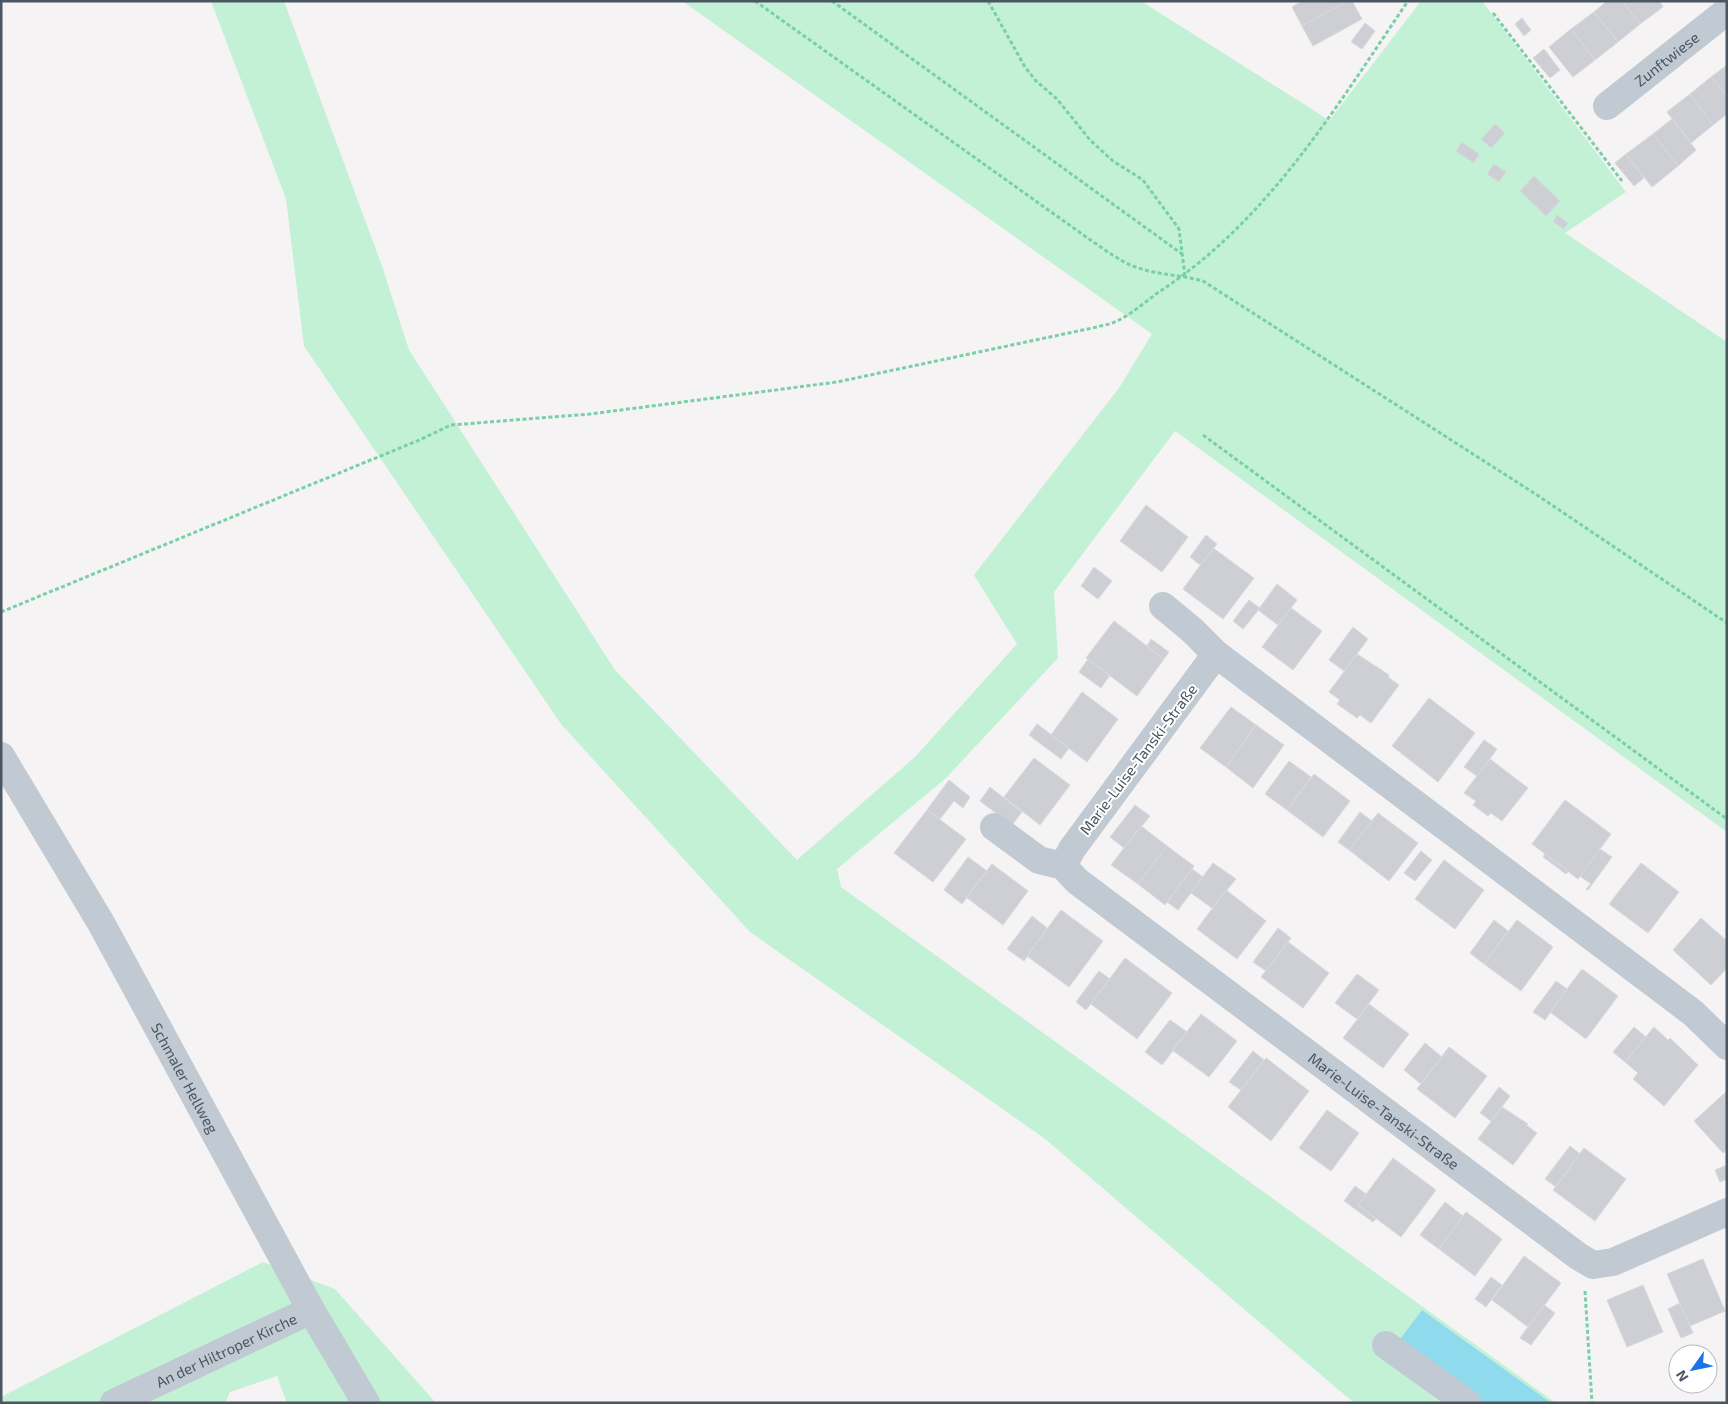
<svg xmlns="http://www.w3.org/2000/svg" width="1728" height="1404" font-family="'Exo 2',sans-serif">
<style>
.green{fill:#c3f1d5}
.water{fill:#90daee}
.building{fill:#cdcfd5;stroke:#d7d9de}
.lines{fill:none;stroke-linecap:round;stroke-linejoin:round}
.path{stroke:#7ad0a6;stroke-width:3;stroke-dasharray:4 2.5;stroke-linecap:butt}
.minor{stroke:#c1cad2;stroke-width:28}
.labels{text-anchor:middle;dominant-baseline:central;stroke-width:4;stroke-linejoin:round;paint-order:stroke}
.street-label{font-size:15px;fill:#4a5661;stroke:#fff}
</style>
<rect width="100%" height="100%" fill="#f5f3f3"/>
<path class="green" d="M211 1H284L382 266 409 350 615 670 797 860 915 757 1017 644 974 575 1119 388 1152 334 682 1H1141L1318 113 1329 121 1421 1H1482L1626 192 1565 233 1727 342V832L1175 431 1054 592 1058 658 946 778 837 869 841 887 1556 1403H1354L1044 1138 750 932 561 724 304 346 286 199Z
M263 1262 335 1289 436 1403H287L277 1376 230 1392 225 1403H1V1397Z"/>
<path class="water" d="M1422 1310 1551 1403H1483L1398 1342Z"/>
<path class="building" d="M1302 1H1347L1302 26 1292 7Z
M1347 1H1352L1362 19 1313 46 1302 26Z
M1607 1H1622L1640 24 1618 42 1594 12Z
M1622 1H1659L1663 7 1640 24Z
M1594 12 1618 42 1595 60 1571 29Z
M1522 18 1531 30 1524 36 1515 24Z
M1365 23 1375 31 1362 49 1351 42Z
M1571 29 1595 60 1573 77 1549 47Z
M1544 49 1560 70 1550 78 1533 58Z
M1727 65V96L1711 77Z
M1711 77 1727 96V114L1713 125 1690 94Z
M1690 94 1713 125 1691 143 1667 112Z
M1672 119 1696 150 1678 166 1653 134Z
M1495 124 1505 133 1491 148 1481 139Z
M1653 134 1678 166 1652 187 1626 154Z
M1462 142 1479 154 1474 163 1456 151Z
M1626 154 1644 178 1634 186 1615 163Z
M1494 164 1506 172 1499 182 1487 174Z
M1534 176 1560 201 1546 216 1520 191Z
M1557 215 1568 223 1564 229 1553 222Z
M1146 505 1188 537 1162 572 1120 541Z
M1206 535 1217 544 1200 565 1190 557Z
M1213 548 1254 578 1223 619 1183 589Z
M1094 567 1112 581 1098 599 1081 586Z
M1277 584 1297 600 1278 625 1258 610Z
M1249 600 1260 608 1243 629 1233 621Z
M1291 608 1322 631 1293 670 1262 647Z
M1114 621 1164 659 1137 696 1086 658Z
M1353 627 1368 639 1344 671 1329 660Z
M1151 639 1169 652 1164 659 1147 646Z
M1357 654 1389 675 1388 677 1399 685 1371 723 1360 715 1357 718 1337 704 1340 700 1329 692Z
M1088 659 1110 675 1101 688 1079 672Z
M1082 692 1118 719 1087 762 1051 735Z
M1429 698 1475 733 1438 782 1392 746Z
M1231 707 1256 725 1226 767 1200 748Z
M1037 724 1069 748 1061 759 1029 735Z
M1256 725 1284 745 1253 788 1226 767Z
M1484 740 1497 749 1477 776 1464 767Z
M1034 758 1070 785 1040 825 1004 797Z
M1490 759 1528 788 1502 821 1491 813 1488 816 1473 805 1476 801 1464 793Z
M1289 761 1311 777 1287 810 1265 794Z
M1314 774 1350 801 1323 837 1287 810Z
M949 780 970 797 963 808 954 801 940 819 927 810Z
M990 787 1022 812 1012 825 980 801Z
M1565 800 1611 834 1578 879 1532 844Z
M1135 805 1150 816 1124 848 1110 837Z
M927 810 966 839 933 882 894 853Z
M1360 812 1372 821 1349 850 1338 842Z
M1378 813 1418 843 1389 881 1349 850Z
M1141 826 1167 846 1138 884 1111 865Z
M1167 846 1194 866 1165 905 1138 884Z
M1600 849 1612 857 1588 890 1586 889 1591 884 1580 876Z
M1421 851 1432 860 1415 881 1404 873Z
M1545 854 1569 871 1566 874 1543 857Z
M968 857 987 871 962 904 944 890Z
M1444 860 1484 890 1455 929 1415 899Z
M1213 863 1236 879 1212 908 1191 893Z
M1641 863 1679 892 1648 933 1609 904Z
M992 864 1028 891 1003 925 966 897Z
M1192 869 1203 877 1178 910 1167 902Z
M1226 890 1266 921 1237 959 1197 929Z
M1061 910 1103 941 1069 987 1027 956Z
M1032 916 1047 928 1024 961 1007 949Z
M1701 918 1727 941V968L1711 985 1673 950Z
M1494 920 1508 931 1484 964 1470 953Z
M1517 920 1553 947 1521 991 1484 964Z
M1278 928 1291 938 1266 971 1253 962Z
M1288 942 1329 973 1303 1008 1261 977Z
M1125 958 1172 993 1137 1039 1091 1004Z
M1582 969 1618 996 1586 1039 1550 1012Z
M1099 971 1110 979 1086 1010 1076 1002Z
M1357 974 1379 990 1357 1019 1335 1003Z
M1556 981 1567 989 1545 1020 1533 1012Z
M1369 1004 1409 1034 1383 1068 1343 1038Z
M1201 1014 1237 1041 1209 1077 1172 1050Z
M1170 1020 1187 1032 1162 1065 1145 1052Z
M1634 1027 1646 1037 1625 1062 1613 1052Z
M1654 1027 1668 1040 1670 1038 1698 1065 1664 1106 1633 1079 1638 1073 1625 1062Z
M1425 1043 1442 1057 1421 1084 1404 1070Z
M1449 1047 1487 1076 1455 1118 1417 1089Z
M1253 1051 1264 1060 1241 1090 1229 1082Z
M1266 1058 1309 1091 1271 1141 1228 1107Z
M1499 1087 1510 1096 1491 1121 1480 1113Z
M1727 1091V1150L1723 1153 1694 1121Z
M1502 1107 1528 1124 1526 1125 1537 1133 1513 1165 1478 1139Z
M1327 1110 1359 1133 1331 1171 1299 1148Z
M1570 1146 1580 1154 1556 1187 1545 1179Z
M1584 1148 1626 1179 1595 1221 1553 1190Z
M1393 1158 1436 1190 1401 1237 1358 1205Z
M1727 1165V1179L1720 1182 1715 1170Z
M1355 1186 1366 1194 1358 1205 1376 1219 1373 1222 1344 1201Z
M1445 1202 1463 1216 1439 1249 1420 1235Z
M1466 1212 1502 1239 1475 1276 1439 1249Z
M1524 1256 1561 1283 1528 1327 1492 1300Z
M1703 1259 1725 1311 1690 1326 1667 1274Z
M1491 1277 1502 1285 1486 1307 1475 1299Z
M1643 1285 1663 1332 1627 1347 1607 1300Z
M1680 1303 1693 1333 1681 1338 1668 1309Z
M1544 1305 1555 1313 1531 1345 1520 1338Z"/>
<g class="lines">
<path class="path" d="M755 1 1089 239C1101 247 1113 256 1126 263 1150 275 1178 274 1203 281L1537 495 1727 623
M832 1 1182 254
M988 1 1025 67 1036 81 1057 99 1090 140 1113 161 1143 180 1179 229 1185 276
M1493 13 1622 181
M1203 435 1727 819
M1 612 417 441 451 425 590 414 837 382 1097 327C1104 325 1112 324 1119 320 1133 313 1146 301 1159 292 1269 220 1336 107 1408 1
M1585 1291 1592 1403"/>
<g class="minor">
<path id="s1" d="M1607 106 1727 11"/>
<path d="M1163 606 1192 630 1216 654"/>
<path id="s2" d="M1 756 101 923 311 1310 366 1403"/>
<path d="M994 827 1039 860 1063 866"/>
<path id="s3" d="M1727 1046 1693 1013 1216 654 1072 849 1063 866 1077 881 1578 1256 1593 1265 1613 1262 1727 1212"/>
<path d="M1386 1345 1467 1403"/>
<path id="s4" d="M114 1403 311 1310"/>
</g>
</g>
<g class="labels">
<g class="street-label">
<text stroke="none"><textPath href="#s1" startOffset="76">Zunftwiese</textPath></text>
<text transform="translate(1138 759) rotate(-53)">Marie-Luise-Tanski-Straße</text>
<text stroke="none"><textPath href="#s2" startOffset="371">Schmaler Hellweg</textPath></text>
<text stroke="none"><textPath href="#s3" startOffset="1310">Marie-Luise-Tanski-Straße</textPath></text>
<text stroke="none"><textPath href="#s4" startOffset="124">An der Hiltroper Kirche</textPath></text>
</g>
</g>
<rect width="1728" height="1404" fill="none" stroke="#4a5661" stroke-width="5"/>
<g transform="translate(1693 1369) rotate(237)"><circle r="24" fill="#ffffff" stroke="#b7bbc0"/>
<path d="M0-4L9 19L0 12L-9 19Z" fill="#1a73e8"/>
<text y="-8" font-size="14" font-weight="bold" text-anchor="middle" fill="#4a5661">N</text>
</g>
</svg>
